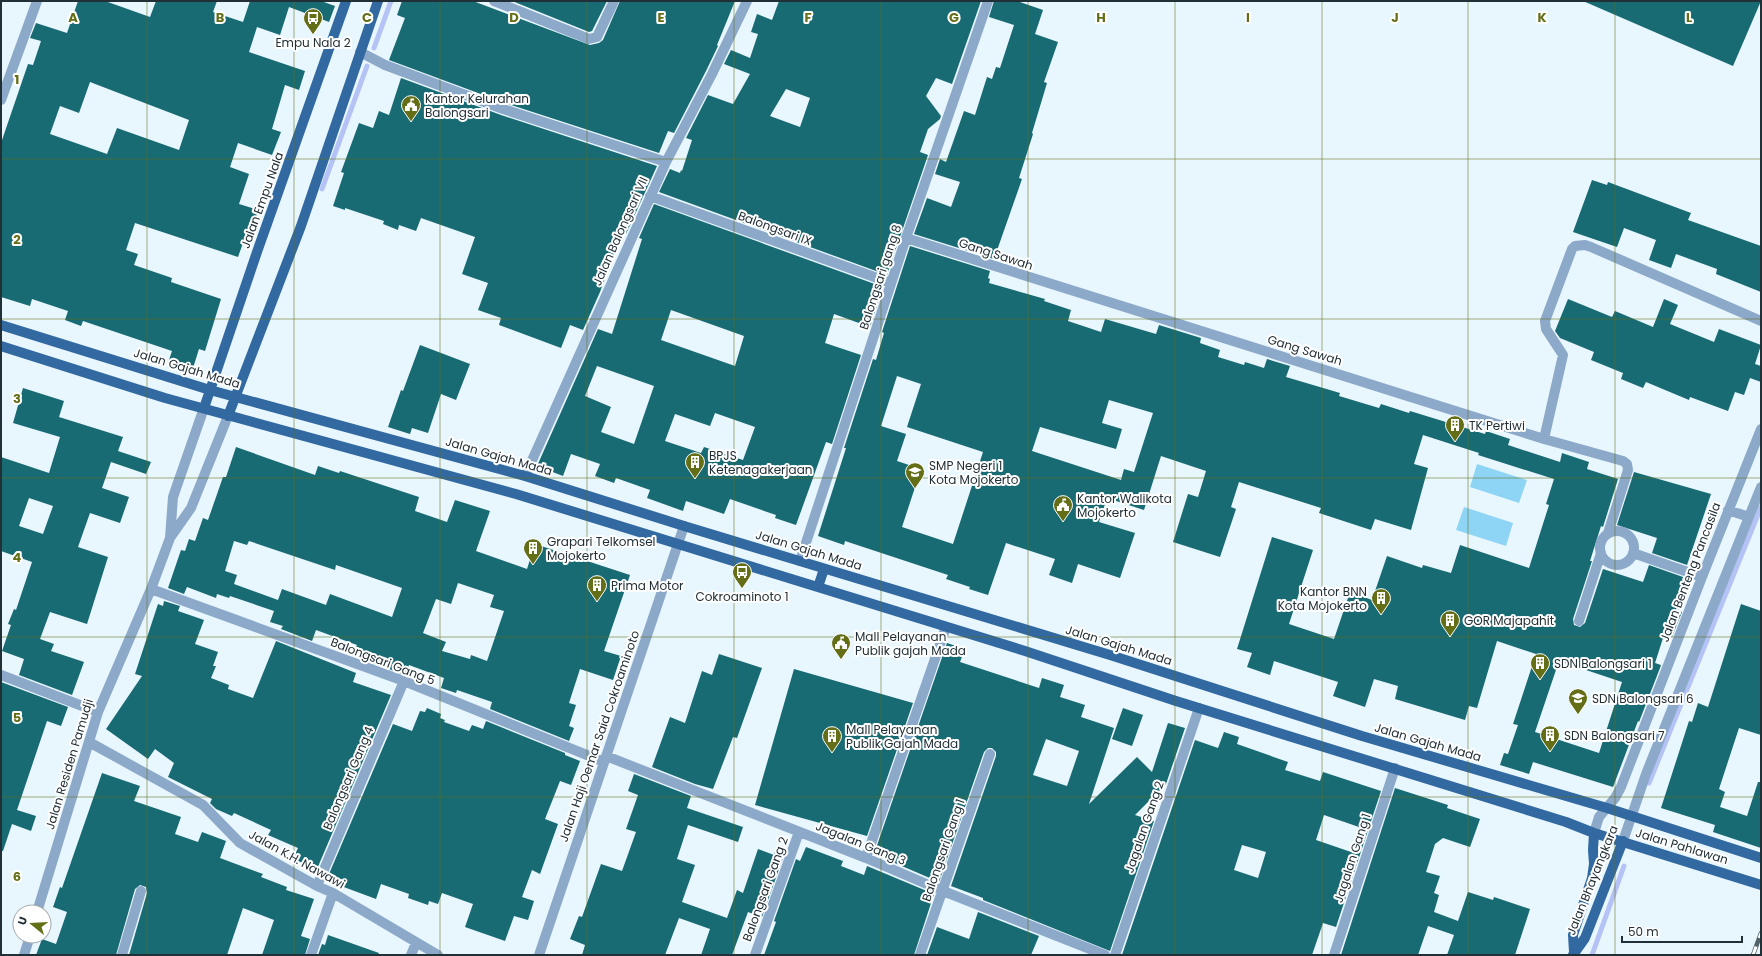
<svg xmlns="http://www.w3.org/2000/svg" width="1762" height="956" font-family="Poppins,sans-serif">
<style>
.green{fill:#8ed5f5}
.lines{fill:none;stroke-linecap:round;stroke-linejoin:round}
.stream{stroke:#b4c2f6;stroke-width:5}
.building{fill:#186a73;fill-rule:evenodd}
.minor{stroke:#8ca9c9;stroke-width:10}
.major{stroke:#3269a1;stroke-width:10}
.rail-casing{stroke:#536168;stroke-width:4.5}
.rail{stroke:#fff;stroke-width:3;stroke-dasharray:9;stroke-linecap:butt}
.grid{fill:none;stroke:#646e16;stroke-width:1;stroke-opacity:0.55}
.labels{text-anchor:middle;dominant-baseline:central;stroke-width:4;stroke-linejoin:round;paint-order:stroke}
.poi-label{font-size:12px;fill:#212f36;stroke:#fff;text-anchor:start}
.street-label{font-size:12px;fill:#212f36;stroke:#fff}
.grid-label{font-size:13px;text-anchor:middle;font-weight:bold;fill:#646e16;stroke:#fff;stroke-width:4;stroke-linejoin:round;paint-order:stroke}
</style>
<rect width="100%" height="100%" fill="#e8f6fd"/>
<path class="green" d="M1477 464 1527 480 1519 503 1470 487Z
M1464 507 1513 523 1506 546 1456 530Z"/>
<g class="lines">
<path class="stream" d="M374 48 391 1
M322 189 367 66
M1649 783 1761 507
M1592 955 1624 866"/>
</g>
<path class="building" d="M78 1H105L150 17 156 1H217L213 12 243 22 250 1H321L335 6 329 22 289 7 280 35 257 27 249 52 305 71 299 90 285 85 272 129 281 132 272 155 238 143 230 167 249 174 239 204 258 210 252 230 248 229 238 257 135 223 126 250 138 254 134 265 172 278 171 282 221 299 205 351 199 349 193 368 169 360 172 351 83 321 81 326 65 320 68 311 32 299 30 306 1 297V143L28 64 33 65 41 41 30 38 36 23 67 33ZM90 82 189 120 179 150 117 128 107 154 50 134 60 106 79 113Z
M402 1H473L590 45 599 43 603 40 620 1H735L717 45 718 46 706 71 674 133 668 131 659 153 505 103 389 60 405 18 397 15Z
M512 1H607L592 31 589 32Z
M779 1H981L952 84 936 78 926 96 941 116 940 119 928 129 920 152 928 155 887 275 659 192 670 169 680 173 681 170 682 171 692 140 686 138 708 95 733 104 750 74 724 64 731 50 750 58 758 34 751 32 757 14 772 20ZM786 89 810 98 800 127 770 116Z
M994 1H1017L1043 10 1035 34 1058 42 1044 82 1047 83 1032 133 1033 134 1019 178 1022 179 994 259 914 234 927 198 951 207 960 182 935 174 940 159 946 162 964 111 975 115 987 77 992 79 996 67 1000 68 1014 25 989 17Z
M1583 1H1761L1733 66Z
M401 78 501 115 657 166 626 234 622 232 600 292 583 330 570 325 561 348 499 325 501 318 478 310 488 283 462 274 475 237 421 218 416 231 399 225 398 230 383 224 384 221 345 208V210L333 206 344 173 341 172 359 123 373 128 379 111 389 115Z
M1592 180 1607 185 1608 182 1691 213 1688 220 1761 246V292L1716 274 1717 269 1676 254 1671 268 1649 260 1656 240 1624 228 1617 247 1573 232Z
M654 204 883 287 870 327 834 314 825 343 861 355 832 444 826 442 796 525 775 518 776 515 730 499 724 514 686 501 683 511 647 498 650 490 616 478 614 483 595 476 600 464 571 454 563 476 537 466 598 329 612 334 642 239 639 238ZM671 310 744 336 735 366 661 340ZM597 366 654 386 634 444 601 432 611 407 585 396ZM715 413 755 427 743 460 704 447 701 453 665 441 675 414 710 426Z
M910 246 990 271 988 278 990 279 989 283 1045 299 1044 301 1071 310 1068 321 1101 332 1105 319 1156 334 1159 325 1201 338 1200 343 1220 350 1218 357 1244 365 1245 362 1264 368 1267 359 1290 366 1286 377 1340 393 1339 396 1379 408 1381 404 1409 413 1410 411 1485 434 1486 431 1510 439 1508 445 1560 462 1562 453 1589 462 1587 469 1618 479 1603 527 1601 526 1590 561H1592L1573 619 1574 625 1580 627 1585 623 1603 569 1643 582 1649 565 1683 577 1682 580 1685 581 1676 610 1682 612 1672 637 1664 635 1655 663 1661 665 1660 668 1639 722 1638 721 1613 787 1533 762 1529 774 1500 765 1504 753 1508 754 1518 725 1513 724 1536 654 1497 641 1477 708 1469 706 1465 720 1395 699 1398 686 1374 679 1365 707 1333 696 1338 682 1274 661 1270 675 1247 667 1252 653 1237 649 1272 537 1313 550 1289 624 1334 639 1350 592 1372 600 1387 556 1422 568 1423 565 1451 573 1460 545 1529 568 1549 505 1546 504 1554 479 1478 455 1479 453 1423 435 1414 464 1428 468 1411 530 1375 519 1371 530 1319 513 1321 508 1239 482 1231 507 1236 509 1220 557 1173 542 1188 494 1198 497 1206 471 1161 456 1144 510 1107 498 1099 522 1135 533 1120 578 1078 564 1072 583 1049 575 1055 559 1006 543 988 595 969 589 970 587 946 579 948 575 845 541 844 545 818 536 846 448H844L873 359 876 360 884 333 882 332ZM897 376 921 384 907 427 983 452 953 544 902 527 921 469 897 461 906 434 881 426ZM1109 400 1153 413 1134 472 1124 469 1121 480 1032 451 1040 427 1116 449 1122 429 1102 423ZM1559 661 1622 682 1599 753 1535 732Z
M1568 299 1612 317 1615 311 1653 327 1664 299 1678 305 1670 324 1714 342 1719 329 1761 345 1755 364 1761 366V382L1750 378 1744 395 1735 392 1728 411 1690 397 1689 400 1646 382 1643 388 1621 379 1623 373 1591 360 1594 352 1560 338 1555 331Z
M420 345 470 364 456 400 441 394 428 433 412 428 410 434 388 427 401 390 403 391Z
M23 388 64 401 59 417 123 437 118 451 151 462 146 474 111 462 102 488 129 497 120 523 90 513 78 547 108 557 87 624 50 612 40 639 54 644 51 651 84 662 72 695 19 675 24 659 2 651 11 625 8 624 14 609 16 610 32 562 1 551V457L49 473 60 437 13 423ZM29 498 53 506 43 534 19 526Z
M236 447 315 475 318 466 339 473 340 471 419 497 415 511 447 522 455 500 490 511 476 551 527 569 535 544 630 575 604 651 621 656 613 680 580 669 569 703 576 705 569 726 574 728 569 741 490 709 492 702 457 690 456 693 441 688 444 678 409 665 405 675 352 655 357 645 316 630 312 641 281 629 283 626 270 622 274 611 230 596 229 598 217 594 216 598 187 587 184 594 168 588 181 550 185 551 189 539 195 541 203 518 208 520 223 477H226ZM234 541 247 545 249 541 335 570 336 565 402 588 392 617 330 594 326 605 282 589 278 600 234 584 237 575 225 571ZM458 583 494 595 490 607 504 611 487 661 471 655 470 659 442 651 446 642 423 633 436 599 451 604Z
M1634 472 1711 494 1687 565 1652 553 1657 538 1617 525Z
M164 601 180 606 178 611 204 620 195 644 218 652 213 666H216L211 678 229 685 228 689 253 698 276 641 356 673 353 682 391 695 317 869 293 859 298 848 268 835 271 830 234 813 232 816 216 809 210 803 212 799 168 777 174 763 155 749 148 759 106 729 142 676 135 674 158 604 163 606Z
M1741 604 1761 611V735L1739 728 1719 789 1725 792 1720 807 1747 816 1758 782H1761V848L1713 832 1715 825 1661 808 1689 721 1692 722 1698 703 1708 707Z
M947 643 965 649 960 662 1039 688 1042 678 1064 685 1060 697 1085 705 1081 717 1114 728 1089 804 1137 757 1152 772 1168 723 1185 728 1166 784 1135 815 1154 821 1110 951 983 900V898L951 886 996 756V752L992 748H988L984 752 939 882 874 854ZM1046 739 1079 751 1067 786 1033 775Z
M719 654 762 668 737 738 733 737 713 789 695 784 652 767 670 717 685 723 702 671 712 675Z
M794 669 913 703 867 836 755 805Z
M1 682 68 707 61 726 47 721 17 810 36 816 31 831 12 824 3 851H1Z
M427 708 441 714 440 718 445 720 444 722 469 731 472 725 483 729 486 721 565 753V755L580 761 571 785 560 781 545 819 558 824 540 874 532 870 522 897 534 901 528 920 514 916 505 941 465 927 473 904 442 893 438 904 429 901 428 905 408 898 409 894 381 884 376 899 333 883 336 877 329 874 393 724 412 731 420 711 425 712Z
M1123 708 1143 715 1132 746 1112 739Z
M1224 732 1239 737 1237 744 1288 762 1285 770 1320 781 1323 772 1381 791 1336 927 1323 923 1312 955H1122L1195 740 1218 748ZM1324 815 1359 827 1351 852 1316 840ZM1242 845 1266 852 1258 878 1234 870Z
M102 773 140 786 134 801 181 817 175 834 198 842 202 832 226 841 220 858 263 874 261 877 287 887 286 890 314 899 301 936 310 939 305 955H262L274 920 243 908 227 955H129L147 893 146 887 140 885 135 889 116 955H36L42 939 56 944 67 912 53 907 60 887 62 888Z
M634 774 691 796 687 808 743 827 738 842 688 825 677 859 695 865 682 902 727 918 737 890 743 893 758 849 774 855 775 852 784 855 762 917 748 912 732 955H701L710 929 679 918 665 955H582L585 945 570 939 579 916 582 917 601 864 622 871 636 832 626 829 638 795 628 791Z
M1395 788 1448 805 1447 808 1480 819 1470 847 1443 838 1435 844 1426 872 1440 876 1434 893 1439 895 1434 912 1458 921 1468 892 1493 900 1494 897 1530 909 1515 955H1447L1454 935 1428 926 1418 955H1341Z
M806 847 843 861 841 866 864 875 867 866 934 894 914 955H764L776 922 774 921 796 859 800 861Z
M978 912 1039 936 1031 955H927L937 927 969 939Z
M328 935 379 953 378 955H318L322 944 325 945Z"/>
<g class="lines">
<path class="minor" d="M494 1 589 39 597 37 614 1
M360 52 385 65 503 109 666 162
M1 100 37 1
M650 196 891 283
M906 238 1544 439 1623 461 1627 464 1628 470 1608 533
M1544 439 1563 355 1546 329 1545 321 1572 249 1575 246 1585 245 1591 247 1761 321
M525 476 666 162 712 74 747 1
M1728 510 1749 517
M1600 548a17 17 0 1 1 34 0a17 17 0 1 1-34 0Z
M170 538 173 497 204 408
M1633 553 1702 577
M800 561 906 238 988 1
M151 589 404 681 604 762
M1579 621 1601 553
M1 675 98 712
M89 742 203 805 240 843 317 886 333 893 438 955
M606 756 866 858 943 891 1105 955
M1594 833 1599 817 1615 798 1621 787 1702 577 1761 429
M1623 841 1646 774 1761 487
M866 858 946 627
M317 886 404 681
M37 912 98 712 151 589 170 538 191 508 228 416
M24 955 30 936
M122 955 141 891
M311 955 333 893
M411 955 416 943
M539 955 684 526
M755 955 799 832
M920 955 990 754
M1115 955 1199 708
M1334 955 1395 768"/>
<path class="major" d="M1 325 210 390 525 476 684 526 1110 655 1362 736 1607 808 1761 858
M1 346 165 398 516 494 1025 651 1176 701 1566 822 1594 833 1761 885
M204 408 257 252 346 1
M228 416 301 226 378 1
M818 587 824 569
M1574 952 1573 935 1592 878 1594 864 1593 850 1594 833
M1573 955 1585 938 1623 841"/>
<g class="rail-casing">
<path id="rail" d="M1753 955 1761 933"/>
</g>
<use href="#rail" class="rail"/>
</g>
<path class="grid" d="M147 1V955M294 1V955M440 1V955M587 1V955M734 1V955M881 1V955M1028 1V955M1175 1V955M1322 1V955M1468 1V955M1615 1V955M1 159H1761M1 319H1761M1 478H1761M1 637H1761M1 797H1761"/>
<defs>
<g id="bus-pin" transform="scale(1)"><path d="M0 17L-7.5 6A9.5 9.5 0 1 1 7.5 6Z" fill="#646e16" stroke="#fff"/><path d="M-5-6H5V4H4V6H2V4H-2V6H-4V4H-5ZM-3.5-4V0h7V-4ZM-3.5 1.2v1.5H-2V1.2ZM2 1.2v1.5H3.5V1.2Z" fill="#fff"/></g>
<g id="civic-pin" transform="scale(1)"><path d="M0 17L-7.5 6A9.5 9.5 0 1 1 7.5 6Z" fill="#646e16" stroke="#fff"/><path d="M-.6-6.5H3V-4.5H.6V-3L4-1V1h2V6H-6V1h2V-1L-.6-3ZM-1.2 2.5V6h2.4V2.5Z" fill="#fff"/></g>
<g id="building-pin" transform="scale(1)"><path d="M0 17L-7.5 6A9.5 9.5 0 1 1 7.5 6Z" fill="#646e16" stroke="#fff"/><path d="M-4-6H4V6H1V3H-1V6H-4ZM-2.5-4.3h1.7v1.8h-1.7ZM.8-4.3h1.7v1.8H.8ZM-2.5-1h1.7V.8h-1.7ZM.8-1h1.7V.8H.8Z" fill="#fff"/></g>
<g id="school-pin" transform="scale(1)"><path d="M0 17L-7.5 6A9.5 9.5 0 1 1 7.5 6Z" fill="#646e16" stroke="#fff"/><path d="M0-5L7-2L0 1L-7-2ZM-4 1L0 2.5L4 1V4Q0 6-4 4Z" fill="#fff"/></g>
</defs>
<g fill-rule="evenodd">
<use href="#bus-pin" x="313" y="18"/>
<use href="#civic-pin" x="411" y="105"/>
<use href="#building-pin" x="1455" y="425"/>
<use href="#building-pin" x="695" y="462"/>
<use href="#school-pin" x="915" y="472"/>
<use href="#civic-pin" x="1063" y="505"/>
<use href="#building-pin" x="533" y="548"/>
<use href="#bus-pin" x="742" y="572"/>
<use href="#building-pin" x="597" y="585"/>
<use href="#building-pin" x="1381" y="598"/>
<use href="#building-pin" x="1450" y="620"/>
<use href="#civic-pin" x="841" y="643"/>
<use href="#building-pin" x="1540" y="663"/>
<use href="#school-pin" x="1578" y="698"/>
<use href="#building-pin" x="1550" y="735"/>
<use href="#building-pin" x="832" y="736"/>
</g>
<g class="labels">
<g class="poi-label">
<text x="313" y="42" text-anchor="middle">Empu Nala 2</text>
<text x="425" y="98">Kantor Kelurahan<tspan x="425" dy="14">Balongsari</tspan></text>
<text x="1469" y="425">TK Pertiwi</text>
<text x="709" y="455">BPJS<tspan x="709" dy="14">Ketenagakerjaan</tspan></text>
<text x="929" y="465">SMP Negeri 1<tspan x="929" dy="14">Kota Mojokerto</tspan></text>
<text x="1077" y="498">Kantor Walikota<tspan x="1077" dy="14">Mojokerto</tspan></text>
<text x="547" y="541">Grapari Telkomsel<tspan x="547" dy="14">Mojokerto</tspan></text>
<text x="611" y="585">Prima Motor</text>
<text x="1367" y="591" text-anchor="end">Kantor BNN<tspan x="1367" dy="14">Kota Mojokerto</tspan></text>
<text x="742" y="596" text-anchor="middle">Cokroaminoto 1</text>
<text x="1464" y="620">GOR Majapahit</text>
<text x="855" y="636">Mall Pelayanan<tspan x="855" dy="14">Publik gajah Mada</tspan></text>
<text x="1554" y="663">SDN Balongsari 1</text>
<text x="1592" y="698">SDN Balongsari 6</text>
<text x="846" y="729">Mall Pelayanan<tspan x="846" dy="14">Publik Gajah Mada</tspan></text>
<text x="1564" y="735">SDN Balongsari 7</text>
</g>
<g class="street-label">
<text transform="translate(262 200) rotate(-70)">Jalan Empu Nala</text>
<text transform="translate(775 228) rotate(20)">Balongsari IX</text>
<text transform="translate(620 231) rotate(-66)">Jalan Balongsari VII</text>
<text transform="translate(996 254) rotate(18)">Gang Sawah</text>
<text transform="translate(880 277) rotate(-72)">Balongsari gang 8</text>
<text transform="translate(1305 350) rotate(17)">Gang Sawah</text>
<text transform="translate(187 368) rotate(17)">Jalan Gajah Mada</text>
<text transform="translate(499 456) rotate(16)">Jalan Gajah Mada</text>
<text transform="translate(809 550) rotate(17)">Jalan Gajah Mada</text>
<text transform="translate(1690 572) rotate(-69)">Jalan Benteng Pancasila</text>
<text transform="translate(1119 645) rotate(17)">Jalan Gajah Mada</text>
<text transform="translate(383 661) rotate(21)">Balongsari Gang 5</text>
<text transform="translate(599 736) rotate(-71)">Jalan Haji Oemar Said Cokroaminoto</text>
<text transform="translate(1428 742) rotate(16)">Jalan Gajah Mada</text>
<text transform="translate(69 764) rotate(-73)">Jalan Residen Pamudji</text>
<text transform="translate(348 778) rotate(-67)">Balongsari Gang 4</text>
<text transform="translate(1144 827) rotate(-71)">Jagalan Gang 2</text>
<text transform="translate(861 843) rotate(22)">Jagalan Gang 3</text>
<text transform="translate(1682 846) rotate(17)">Jalan Pahlawan</text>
<text transform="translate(943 850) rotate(-71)">Balongsari Gang 1</text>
<text transform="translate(1352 858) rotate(-72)">Jagalan Gang 1</text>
<text transform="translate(297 859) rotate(29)">Jalan K.H. Nawawi</text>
<text transform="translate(1592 880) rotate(-68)">Jalan Bhayangkara</text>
<text transform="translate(765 889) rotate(-70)">Balongsari Gang 2</text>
</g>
</g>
<g class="grid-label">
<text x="73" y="22">A</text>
<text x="220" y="22">B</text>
<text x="367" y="22">C</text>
<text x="514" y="22">D</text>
<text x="661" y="22">E</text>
<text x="808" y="22">F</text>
<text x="954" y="22">G</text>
<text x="1101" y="22">H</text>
<text x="1248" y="22">I</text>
<text x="1395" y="22">J</text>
<text x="1542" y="22">K</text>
<text x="1689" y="22">L</text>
<text x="17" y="84">1</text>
<text x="17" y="244">2</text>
<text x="17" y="403">3</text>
<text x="17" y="562">4</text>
<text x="17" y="722">5</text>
<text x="17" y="881">6</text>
</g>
<rect width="1762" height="956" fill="none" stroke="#212f36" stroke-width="4"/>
<g transform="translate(32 924) rotate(288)"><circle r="19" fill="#ffffff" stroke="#a6acaf"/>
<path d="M0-3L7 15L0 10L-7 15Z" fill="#646e16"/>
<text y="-6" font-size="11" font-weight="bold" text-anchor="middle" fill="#212f36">U</text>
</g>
<path d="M1622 936v6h120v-6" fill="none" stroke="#212f36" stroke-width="2"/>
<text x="1628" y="936" font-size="12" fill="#212f36" stroke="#ffffff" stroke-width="3" paint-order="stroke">50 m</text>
</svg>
